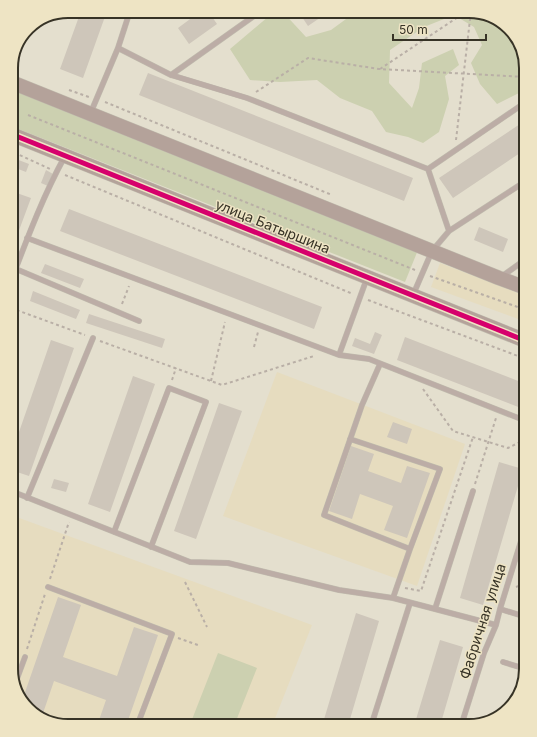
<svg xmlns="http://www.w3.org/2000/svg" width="537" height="737" font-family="Inter,sans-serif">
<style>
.built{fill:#e6dcbf}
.green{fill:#ccd0b0}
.building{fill:#cec6ba}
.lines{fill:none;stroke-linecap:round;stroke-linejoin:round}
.lane-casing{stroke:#c0bcae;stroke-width:6}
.secondary-casing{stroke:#c0bcae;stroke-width:15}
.path{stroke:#b9afa6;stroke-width:2;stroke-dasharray:3 3;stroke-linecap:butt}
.lane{stroke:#bcada6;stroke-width:5}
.secondary{stroke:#b4a29a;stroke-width:14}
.cycleway-casing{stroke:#eee4c4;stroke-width:8}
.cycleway{stroke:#d6006c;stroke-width:5}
.labels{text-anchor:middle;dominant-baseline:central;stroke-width:3;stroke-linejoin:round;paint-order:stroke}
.street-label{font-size:14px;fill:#373326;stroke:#eee4c4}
.rim{fill:none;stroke:#373326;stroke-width:2}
</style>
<rect width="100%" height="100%" fill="#e4dfce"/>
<path class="built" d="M440 263 526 296V322L431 287Z
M277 372 465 444 417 586 223 516Z
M11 515 312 625 272 726H65L39 718 19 698 11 669Z"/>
<path class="green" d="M275 11H282L306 37 331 30 357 11H472L498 19 518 39 526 68 525 90 497 104 480 84 471 63 482 45 474 27 454 15 424 27 390 50 389 83 412 108 419 88 422 63 453 49 459 65 445 76 449 99 439 132 423 143 408 137 386 132 372 111 340 98 317 80 280 82 250 80 230 49Z
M19 92 418 250 405 282 11 126V97Z
M218 653 257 668 234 726H202L191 722Z"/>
<path class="building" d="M81 11H107L83 78 60 69Z
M201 11H208L217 24 189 44 178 28Z
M298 11H330L308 26Z
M148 73 413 178 404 201 139 95Z
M526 120V149L453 198 439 178Z
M16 159 29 164 26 172 13 167Z
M46 170 53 174 48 186 41 183Z
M11 191 31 198 11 252Z
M69 209 322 307 314 329 60 231Z
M479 227 508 239 503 252 474 240Z
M45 264 84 279 80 288 41 273Z
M33 291 80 310 76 319 30 301Z
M89 314 165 339 162 348 86 323Z
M375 332 382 335 374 354 352 346 355 338 370 344Z
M405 337 526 384V410L397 360Z
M51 340 74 348 29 476 11 470V455Z
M133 376 155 384 110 512 88 504Z
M219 403 242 411 196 539 174 531Z
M393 422 412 429 407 444 387 437Z
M351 446 374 454 368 471 401 483 407 466 430 473 407 538 384 530 393 506 360 494 352 519 329 511Z
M499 462 523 469 483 605 460 598Z
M54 479 69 483 66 492 51 488Z
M58 597 81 605 63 657 117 676 134 627 158 635 126 726H97L106 700 54 681 41 719 22 701Z
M356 613 379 621 348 726H322Z
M440 640 463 647 461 654 440 726H414Z
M526 642V658L521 656Z"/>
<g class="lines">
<g class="lane-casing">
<path id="lane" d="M118 48 130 11
M171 75 261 11
M91 112 118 48 171 75 247 98 428 169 449 231 432 251 413 295
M428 169 526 102
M449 231 526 181
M27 238 339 355 367 278
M16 269 139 321
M501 277 526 259
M11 281C27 239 43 196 65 156
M339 355 369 359 526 421
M380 364 362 405 324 515 410 549 393 598
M350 439 440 469 410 549
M11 491 190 562 228 563 339 590 393 598 496 625
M27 498 93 338
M114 532 169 388 206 402 151 547
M48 587 172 634 137 726
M435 609 473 491
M500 609 526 617
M503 662 526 669
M15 684 25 657
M371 726 410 603
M461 726 484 653 496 625 500 609 526 525"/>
</g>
<g class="secondary-casing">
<path id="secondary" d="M11 82 499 278 526 288
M11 134 526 341"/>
</g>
<path class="path" d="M380 69 467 11
M69 90 89 97
M256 92 308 58 379 69 526 77
M105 102 332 195
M28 115 415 270
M456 140 471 11
M11 156 13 152 50 169
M65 175 353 294
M430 276 526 310
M368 300 526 359
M122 304 129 286
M11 308 85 335
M100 341 222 385 314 356
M254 347 258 332
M172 380 176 368
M211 381 225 322
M423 389 453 431 508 448 526 439
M475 484 496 418
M50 579 69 522
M185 582 207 627
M516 587 526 583
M405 588 421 591 473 437
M178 638 198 645
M27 649 45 594
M11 652 17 654"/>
<use href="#lane" class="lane"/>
<use href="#secondary" class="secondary"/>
<g class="cycleway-casing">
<path id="cycleway" d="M11 134 526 341"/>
</g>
<use href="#cycleway" class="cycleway"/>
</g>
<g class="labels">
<g class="street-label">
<text transform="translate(273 226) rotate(22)">улица Батыршина</text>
<text transform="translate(482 621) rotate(-72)">Фабричная улица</text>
</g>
</g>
<path d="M0 0H537V737H0ZM68 18H469A50 50 0 0 1 519 68V669A50 50 0 0 1 469 719H68A50 50 0 0 1 18 669V68A50 50 0 0 1 68 18Z" fill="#eee4c4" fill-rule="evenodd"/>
<path class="rim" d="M68 18H469A50 50 0 0 1 519 68V669A50 50 0 0 1 469 719H68A50 50 0 0 1 18 669V68A50 50 0 0 1 68 18Z"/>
<path d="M393 34v6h93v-6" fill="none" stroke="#373326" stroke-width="2"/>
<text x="399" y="34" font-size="12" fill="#373326" stroke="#eee4c4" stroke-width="3" paint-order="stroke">50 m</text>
</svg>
